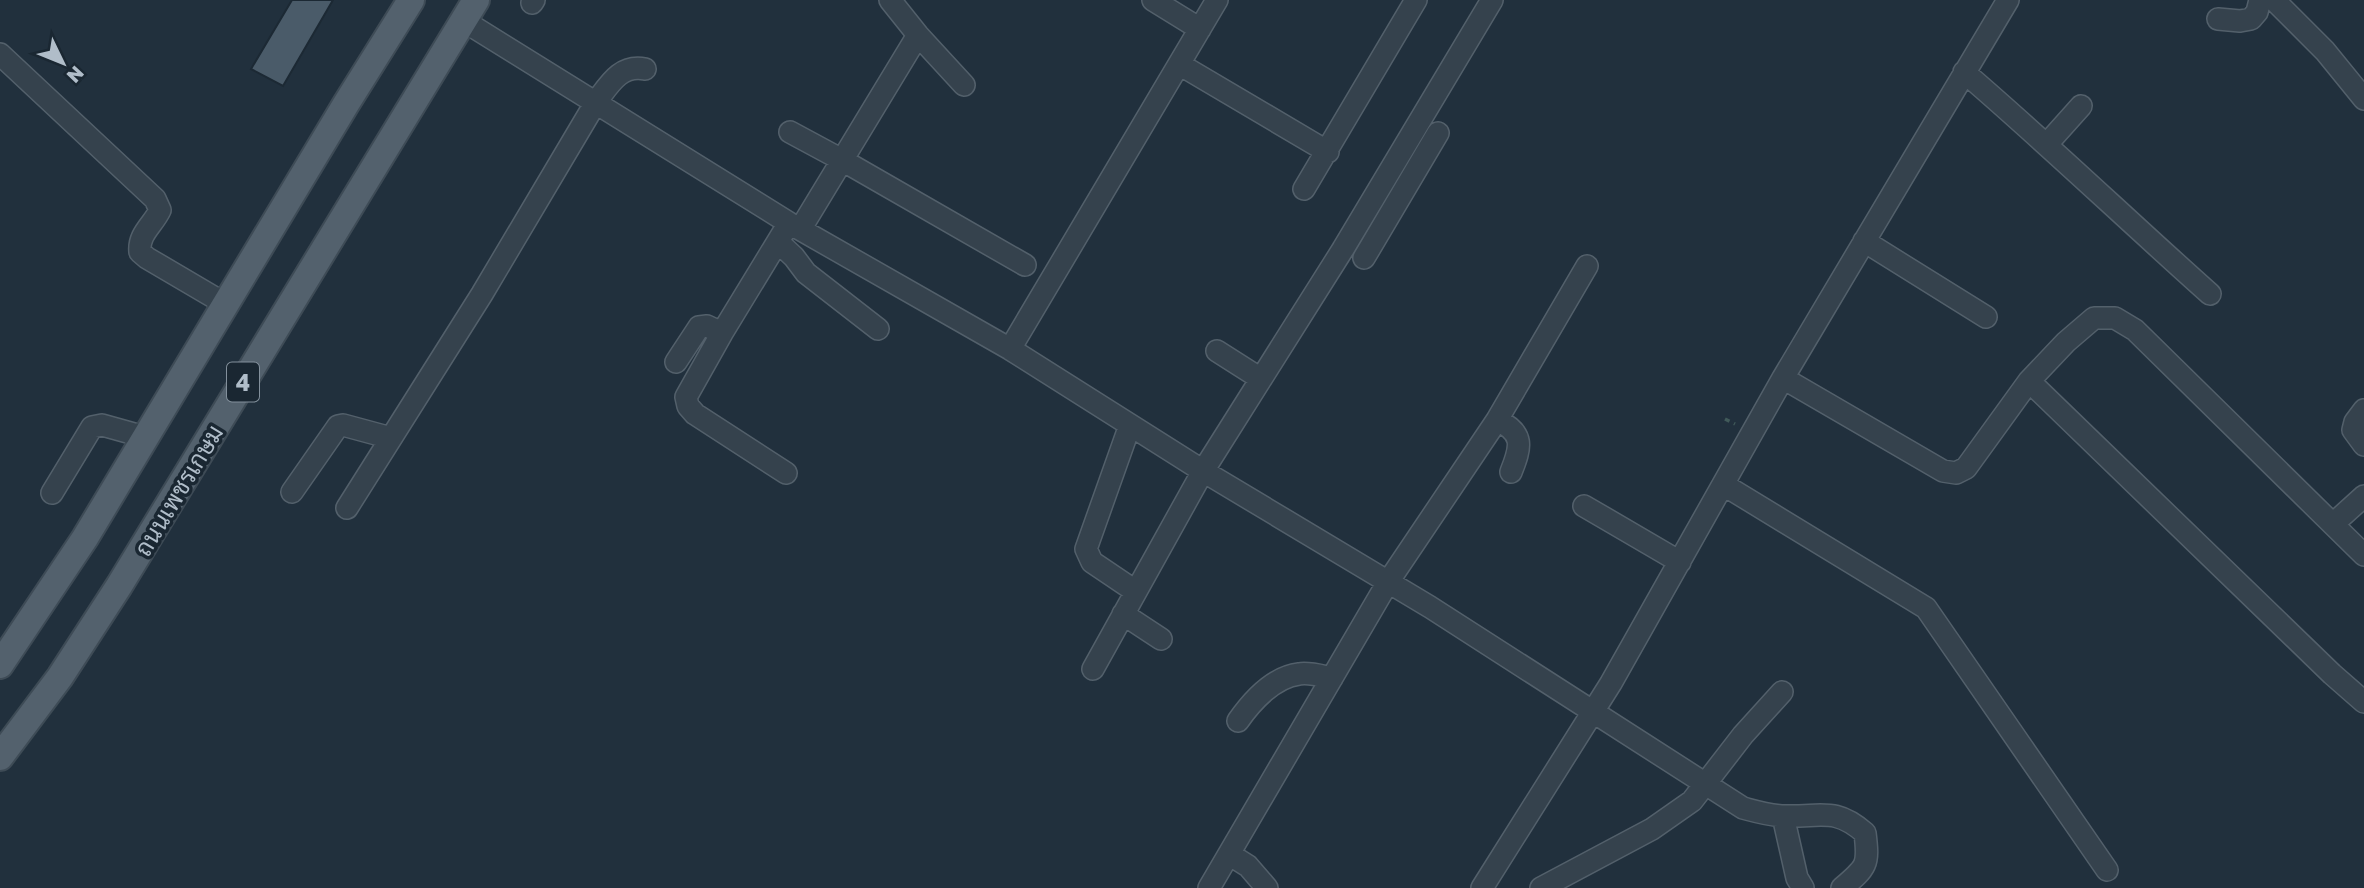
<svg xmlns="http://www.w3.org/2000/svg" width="2364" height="888" font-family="'Golos Text',Sarabun,sans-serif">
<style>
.building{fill:#4a5b69;stroke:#1c2934;stroke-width:2}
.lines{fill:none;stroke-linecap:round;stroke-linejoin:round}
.minor-casing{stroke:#53606b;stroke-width:24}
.major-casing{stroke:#3e4b56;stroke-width:30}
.path{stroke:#415a5a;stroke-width:3.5;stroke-dasharray:5 5;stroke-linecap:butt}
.minor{stroke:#35424d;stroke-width:21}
.major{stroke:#53616d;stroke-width:26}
.labels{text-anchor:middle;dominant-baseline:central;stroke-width:7;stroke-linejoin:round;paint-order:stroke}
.shield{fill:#1a2732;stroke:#83909c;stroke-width:2}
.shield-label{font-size:23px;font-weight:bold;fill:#b0bdc9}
.street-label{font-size:24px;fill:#b0bdc9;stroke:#1a2732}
</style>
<rect width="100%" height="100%" fill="#21303d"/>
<path class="building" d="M292 0H333L283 86 251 69Z"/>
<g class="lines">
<g class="minor-casing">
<path id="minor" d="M890 0 918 35 964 85
M1153 0 1200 29
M2274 0 2325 51 2364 99
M532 3 534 0
M2218 19 2240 21 2251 19 2257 12 2260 0
M464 21 789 223 1010 349 1203 471 1430 607 1743 808C1758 812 1771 816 1786 816 1822 817 1835 807 1865 833 1869 865 1867 867 1842 888
M0 54 155 199 160 210C153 225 138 234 140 252L147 258 227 305
M1179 64 1328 152
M1964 72C2048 144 2127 220 2210 294
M790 132 842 160 1025 265
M2047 144 2081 106
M1304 189 1416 0
M801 228 918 35
M1864 241 1986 317
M778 242 794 257 806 273 878 329
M1364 258 1438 133
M1010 349 1217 0
M1217 351 1261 379
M676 362 699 327 707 326 722 333
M1783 378 1943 471 1956 473 1966 468 2029 381 2066 342 2094 318H2115L2135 330 2364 555
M2029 381 2332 674 2364 702
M2364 410 2355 422 2353 430 2364 445
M1497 420C1525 433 1521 447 1511 472
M1130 425 1086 549 1092 562 1135 591
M786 473 695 414 688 406 686 397 722 333 789 223
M1724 485 1926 608 2107 870
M292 492 338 426 343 425 391 438
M52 493 92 427 102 425 145 437
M1584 506 1680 562
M347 508 482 294 596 102C609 85 620 64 645 69
M2333 524 2364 496
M1123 614 1161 639
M1093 669 1203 471 1343 249 1492 0
M1238 721C1252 701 1274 677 1299 674 1309 672 1322 676 1332 678
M1783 816 1797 878 1803 888
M1229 854 1248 866 1267 888
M1209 888 1388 582 1497 420 1587 266
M1482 888 1611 683 1783 378 2008 0
M1541 888 1652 829 1692 801 1743 735 1782 692"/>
</g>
<g class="major-casing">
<path id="major" d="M0 665 85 538 346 104 411 0
M0 757 60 677 119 586 476 0"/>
</g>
<path class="path" d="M1725 419 1735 424"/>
<use href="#minor" class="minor"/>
<use href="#major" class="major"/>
</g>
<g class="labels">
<rect class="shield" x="227" y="362.5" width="32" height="39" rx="5"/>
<g class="shield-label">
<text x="243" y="382">4</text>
</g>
<g class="street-label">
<text transform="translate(178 490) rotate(-59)">ถนนเพชรเกษม</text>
</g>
</g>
<g transform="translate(63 63) rotate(133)" stroke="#1a2732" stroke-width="5" paint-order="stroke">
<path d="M0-5L12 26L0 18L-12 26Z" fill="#b0bdc9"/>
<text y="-10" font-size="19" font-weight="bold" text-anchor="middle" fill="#b0bdc9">N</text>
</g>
</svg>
